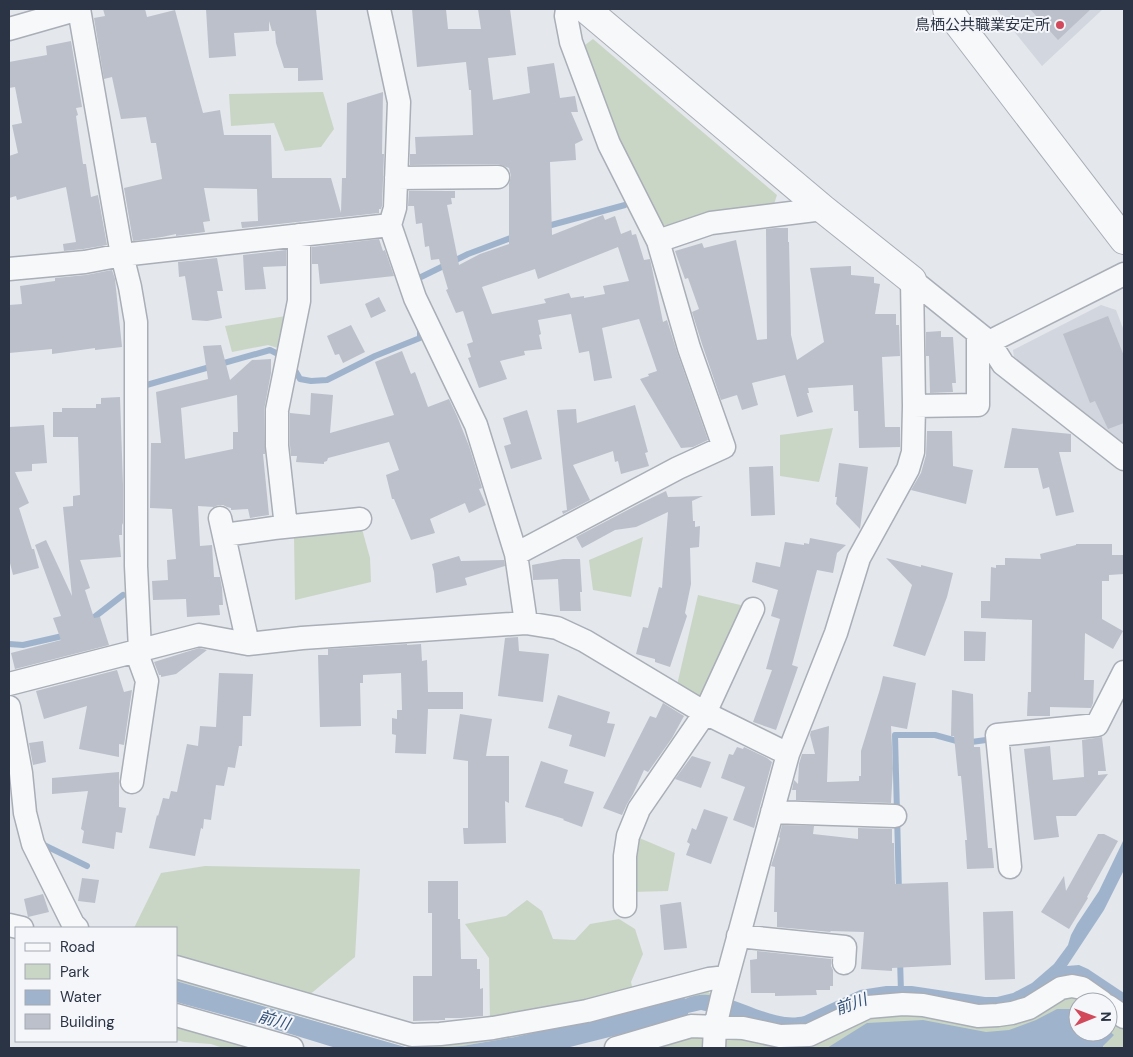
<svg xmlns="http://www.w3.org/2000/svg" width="1133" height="1057" font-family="'DM Sans','Noto Sans JP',sans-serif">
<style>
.built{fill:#d2d6de}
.green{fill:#c9d6c5}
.water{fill:#9fb4cc}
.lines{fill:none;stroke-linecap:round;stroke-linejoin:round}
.stream{stroke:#9fb4cc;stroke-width:6}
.building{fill:#bbc0ca;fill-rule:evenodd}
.minor-casing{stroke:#a9aeb7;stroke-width:25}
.tertiary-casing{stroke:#a9aeb7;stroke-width:30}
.minor{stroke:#f7f8fa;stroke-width:22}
.tertiary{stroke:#f7f8fa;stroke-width:28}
.poi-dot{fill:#d1495b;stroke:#f4f6f9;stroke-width:2}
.labels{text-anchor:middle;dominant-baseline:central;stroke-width:4;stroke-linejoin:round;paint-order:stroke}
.poi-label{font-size:15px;fill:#2b3445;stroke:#f4f6f9;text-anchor:end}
.water-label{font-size:16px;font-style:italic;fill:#34527a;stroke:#f4f6f9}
</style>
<rect width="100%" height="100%" fill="#e4e7ec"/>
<path class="built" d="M996 9H1103L1042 66Z
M1101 305 1116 310 1124 331V452L1015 364 1013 350Z"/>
<path class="green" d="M593 39 777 195 774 204 668 227 657 221 614 130 585 45Z
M323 92 334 129 321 147 285 151 274 123 231 126 229 94Z
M292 315 284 350 268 345 232 352 225 326Z
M833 428 819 482 780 476V435Z
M362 529 370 558 371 582 295 600 294 537Z
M643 537 631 597 593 590 589 560Z
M698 595 749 607 701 702 677 685Z
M637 837 675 853 668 891 631 892Z
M205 866 360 869 355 957 308 996 176 959V928H134L161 873Z
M527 900 542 911 553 939 575 940 590 924 619 919 635 929 643 954 631 982 634 995 490 1023 489 958 465 924 506 916Z
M176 975 407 1042C484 1040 561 1025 635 1004 650 1000 693 985 705 990 709 992 709 992 711 995 701 995 693 996 685 999L683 992 602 1017 515 1037 462 1046 435 1048 406 1046 176 981Z
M1061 994 1093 1002H1078V1032H1108V1013L1124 1024V1048H721V1036L866 1015Z
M176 1023 266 1048H223L211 1044 184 1042 176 1040Z
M681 1036 704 1037V1048H638Z"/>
<path class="water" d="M1124 839V870L1104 910 1067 966 1079 965 1088 969 1124 993V1003L1089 979 1081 977 1006 1009 919 999 808 1029 772 1027 701 1010 688 1013 689 1017 566 1048H336L261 1025 176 1002V981L405 1047 435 1048 462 1046 515 1037 602 1017 683 993 685 999C723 981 766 1026 804 1016L860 990 886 986H912L985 997H997L1013 993 1032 983 1054 964 1068 945 1071 935 1077 924 1099 891Z
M1057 1009H1076L1078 1010V1032H1108V1030L1114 1035 1103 1046V1048H827L867 1023 923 1020 986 1032 1009 1030 1036 1020Z"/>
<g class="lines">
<path class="stream" d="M544 227 625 205
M419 278 468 254 516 236
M292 365 300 379 311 381 327 380 375 356 420 338V327
M143 386 270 350 282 356
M88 622 123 595
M9 644 23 645 67 635
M44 845 87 866
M899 892 895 735H935L964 743 986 740
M900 959 901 992"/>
</g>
<path class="building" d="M103 9H145L147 17 175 10 203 113 220 110 224 135H271L272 178H331L341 213 342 178H346L347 103 383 92 382 154H384L382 206 381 209H379V213L242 228 241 222 258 221 257 189 204 188 210 221 203 222 205 232 176 236V234L162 237 133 241 124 188 162 179 156 143H151L146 117 121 119 112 77 104 79 94 18 105 16Z
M206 9H316L323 80 298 81V68H284L276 43 275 31H272L269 21V31L234 33 236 56 209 58Z
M412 9H446L448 29H481L478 9H510L516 55 488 58 493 100 530 93 527 67 554 63 560 98 575 96 578 112H571L583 140 575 144 576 160 550 162 552 235 603 215 605 220 615 216 621 234 631 230 632 235 636 234 644 260 650 259 653 273 663 322 667 320 677 352 708 440 693 447 681 448 640 379 649 376 648 374 657 371 639 319 602 328 612 378 594 381 589 351 579 353 571 314 538 320 541 334 539 335 542 349 524 351 525 355 500 361 507 379 479 388 468 358 471 357 467 344 473 342 463 311 456 313 446 290 448 289 439 259 431 260 429 246 425 247 422 223 416 224 414 206H408L409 191H455V198H451L452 204 447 205 459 265 480 254 509 244V184L511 176 509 168 498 164 410 165V154H416L415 137 473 135 471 90H469L466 62 417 67ZM618 247 629 281 603 286 605 294 584 298V296L571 298 569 293 544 299 546 303 492 314 482 287 535 269 538 279Z
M1030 9H1091L1058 40Z
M71 41 82 107 76 108 78 115 76 116 83 164H86L91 197 98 195 107 245 83 249 64 251 63 244 76 242 66 187 17 200 16 196 9 198V156L18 153 12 125 22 123 15 87 9 88V62L47 55 46 46Z
M775 228H788V242H789L791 335 797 360 824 342 810 268 851 266V275L874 277V283L880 284 875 314H896V325H899L900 356 882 357 885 427H900V447L859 448 858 411H854L853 385 808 388 809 393H807L813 412 797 417 785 375 752 383 758 405 742 410 737 395 721 400 702 344 692 312 699 309 688 278 685 279 675 251 702 243 704 248 736 240 757 340 767 339 766 229Z
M379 239 383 251 385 250 394 276 320 284 318 264H312V247Z
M286 250V266L263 267 266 289 245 290 243 255Z
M217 258 223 291H217L222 318 207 321 192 320 185 276 179 277 178 262Z
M112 270 115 279 122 347 95 350V348L52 354V349L9 353V305L22 304 20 286 55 281V278L86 275Z
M379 297 386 311 371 318 365 304Z
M1108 316 1124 356V423L1108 429 1095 401 1090 403 1063 334Z
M351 325 365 352 343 363 339 354 335 355 327 336Z
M941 331V337H953L956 383H952L953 392 930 393 929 356H926V332Z
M221 345 230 380 252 360 271 359V373L264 410 265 454H263L269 515 250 518 248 509 231 510V508L227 507 223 505H218L214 507 198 506 200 546 212 545 214 577H220L222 588 223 605H219L220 615 187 617 186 599 153 600 152 581 168 580 167 560 176 559 172 509 150 508 151 443H161L156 392 208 379 203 346ZM237 395 238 432H233V449L185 459 181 408Z
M402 351 411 374 415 372 428 407 449 399 457 416 469 446 482 488 479 489 486 505 469 513 465 503 430 519 435 533 411 540 394 499H392L386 475 399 470 389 442 328 458 327 461 324 462V464L296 462 297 456H291L290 445V413L310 415 311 393 333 395 330 433 394 415 375 362Z
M120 397 123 485V523L122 525V535H119L121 557 80 560 90 588 85 590 94 618 100 617 109 645 15 669 11 653 61 640 53 618 61 616 35 545 46 540 72 596 63 507 73 506V496L80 495 78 437H53V412H62V408H96V404H101V398Z
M635 405 648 452 645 453 649 466 621 474 618 461 615 462 613 451 573 465 590 500 563 514 562 511 567 510 557 410 576 409 577 423Z
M527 410 542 459 511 469 504 446 511 444 503 418Z
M44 425 47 463 32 464V471L15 472 29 503 19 508 32 549H34L39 568 13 575 9 559V427Z
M1012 428 1071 434V452H1059L1074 512 1056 516 1049 487 1043 489 1038 468H1004Z
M927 431H952L953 466 973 470 966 504 911 490 921 473 926 455Z
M839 463 868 467 860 529 836 504 837 497H835Z
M773 466 775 515 751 516 749 467Z
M666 491 668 497 703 496 692 501 693 521H695V527L700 526 699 547 690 548 691 584 685 613 687 616 670 667 655 662V659L636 654 643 627 648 628 659 587 662 588 668 512 636 527 615 530 582 548 576 537 641 503Z
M810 538 846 545 837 553 833 573 817 570 792 665 798 667 776 730 753 722 772 670 766 669 780 619 771 616 778 590 752 582 756 562 780 567 785 542 804 545V543L809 544Z
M1076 544H1112V555H1124V574L1109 575V581H1102V619L1123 631 1113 649 1085 633 1084 680H1094L1093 703 1091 708 1050 707V716H1027L1028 692H1031L1032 620 981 618V601H990L991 567 996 568V565H1005V558L1041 559 1040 554 1076 545Z
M459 556 461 561 504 560 505 566 465 578 467 585 436 593 434 572 432 564Z
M886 558 921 567V565L953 573 947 597 925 656 893 646 912 585Z
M563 559H580L582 592H580L581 611H560L558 579 533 580 532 565Z
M964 631 986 632 985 661H964Z
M518 637 519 651 549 654 543 702 498 696 505 638Z
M407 644V645L421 644 422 661 427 660 428 692H463V709H428L426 754 395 753 396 735 392 734V718L397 719V710H402L401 673 363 675V683H360L361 726 320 727 318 655H328V649Z
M199 648 207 650 176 674 161 677V675H159L154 662Z
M117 670 124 692 132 690 124 745 119 744V757L79 749 87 706 44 719 36 691Z
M219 673 253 674 251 716H243L242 746H239L235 768 228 767 224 786 216 785 211 820 204 819 203 829 201 828 195 856 149 848 157 815 158 816 163 798 169 799 171 791 177 792 187 744 198 746 200 726 216 727Z
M883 676 916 683 907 729 891 726 893 768 891 803 796 800V790H792L794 780 798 784 799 764 802 754H815L810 735 811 731 829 726 827 782 859 781V776H861V751L880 689Z
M952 690 973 694 974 747H980L988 848H992L994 868 967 869 965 840H967L961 776H958L954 736H951Z
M558 695 610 712 607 723 615 724 605 757 569 746 572 735 548 728Z
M663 703 684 716 672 738 648 772 644 770 633 794 627 804 622 815 603 808 650 716 656 718Z
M460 714 492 719 486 756H509V803L505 801 506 843 464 844 463 828H468V761L453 759Z
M1102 737 1106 771H1098V775L1108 774 1076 816H1056L1059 837 1034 840 1024 749 1050 746 1053 780 1084 777 1082 740Z
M43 741 46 762 33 765 29 743Z
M737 747 743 749 744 747 767 758 772 762 754 828 733 820 745 787 721 778 729 754 733 755Z
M692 756 711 762 701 788 675 779Z
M541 761 568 770 564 783 594 792 582 827 563 820 564 819 525 807Z
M119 772V807L126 808 122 833 116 832 114 849 82 843 84 831 81 829 88 791 52 794V778Z
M704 809 728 817 711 864 686 855 690 844 687 842 692 828 696 830Z
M782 825 814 826 813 834 858 839V828L892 829V843H894L895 884 948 882 951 965 892 968V971L861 969 864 932 830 931 831 932 777 927V912H774L775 867 771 866 780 838 779 837Z
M1098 834H1104L1118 841 1087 897 1088 898 1069 929 1041 912 1064 876 1066 891Z
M82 878 99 880 95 903 78 901Z
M428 881H458V919H460L461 959H477V969H480V989L483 988V1016L461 1018H445V1020H443L413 1021V976H432V913H428Z
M43 894 49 912 28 917 24 899Z
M681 902 687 948 664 950 660 905Z
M1013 911 1015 979 985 980 983 912Z
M757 951 831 959V966L833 970V986H830V990H816L817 995 775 996V993H751L750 960 757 959Z"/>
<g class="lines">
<g class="minor-casing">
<path id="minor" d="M379 9 399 102 395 208 390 225 415 298 476 425 516 554 526 623
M9 29 79 9 122 255 130 287 136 322V566L140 650
M396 178 498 177
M658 241 711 223 823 209
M9 269 85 262 122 255 390 225
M912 280 989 342 1124 274
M989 342 1003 364 1124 459
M914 406 978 405V334
M220 518 248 644
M286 527 277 446V410L299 301V235
M224 535 274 528 360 519
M516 554 678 468 724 447 689 348 658 241 609 144 571 42 566 16 567 9
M9 684 199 635 248 644 302 638 526 623 557 628 585 641 705 713 788 754
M9 707 21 773 25 813 33 844 73 924 77 928
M132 782 147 681 136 651
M772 812 895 816
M1010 867 997 735 1097 725 1124 672
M625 906V856L628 836 639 809 705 713 753 609
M9 925 22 928
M738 936 845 947 844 963
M176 967 412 1035 440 1034 493 1028 587 1011 709 979 727 977
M1108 1006 1124 1017
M176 1015 292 1048
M616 1048 691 1026 743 1028 780 1036 809 1035 868 1007 903 1004 923 1005 978 1016 998 1015 1012 1013 1029 1008 1061 988 1072 986 1082 988 1102 1002
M714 1048 715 1027 722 997 788 754 836 633 859 558 908 469 913 452 914 406 912 280"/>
</g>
<g class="tertiary-casing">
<path id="tertiary" d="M586 9 823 209 912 280
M947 9 1124 240"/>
</g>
<use href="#minor" class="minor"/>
<use href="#tertiary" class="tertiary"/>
</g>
<circle class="poi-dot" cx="1060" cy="25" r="5"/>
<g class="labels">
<g class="poi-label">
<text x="1050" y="25">鳥栖公共職業安定所</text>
</g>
<g class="water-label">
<text transform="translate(851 1004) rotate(-20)">前川</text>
<text transform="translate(274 1020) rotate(16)">前川</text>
</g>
</g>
<rect width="1133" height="1057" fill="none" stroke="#2b3445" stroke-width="20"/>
<rect x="15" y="927" width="162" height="115" fill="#f4f6f9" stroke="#a4a8b1"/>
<rect x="25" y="943" width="25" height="8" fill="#f7f8fa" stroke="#a4a8b1"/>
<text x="60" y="952" font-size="15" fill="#2b3445">Road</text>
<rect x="25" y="964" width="25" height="15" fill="#c9d6c5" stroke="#a4a8b1"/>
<text x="60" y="977" font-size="15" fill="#2b3445">Park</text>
<rect x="25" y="990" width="25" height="15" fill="#9fb4cc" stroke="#a4a8b1"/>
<text x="60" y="1002" font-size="15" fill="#2b3445">Water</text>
<rect x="25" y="1014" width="25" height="15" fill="#bbc0ca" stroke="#a4a8b1"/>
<text x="60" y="1027" font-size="15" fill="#2b3445">Building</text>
<g transform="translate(1093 1017) rotate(89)"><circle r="24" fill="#f4f6f9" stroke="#a4a8b1"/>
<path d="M0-4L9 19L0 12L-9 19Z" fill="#d1495b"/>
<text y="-8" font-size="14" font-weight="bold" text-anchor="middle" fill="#2b3445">N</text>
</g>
</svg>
